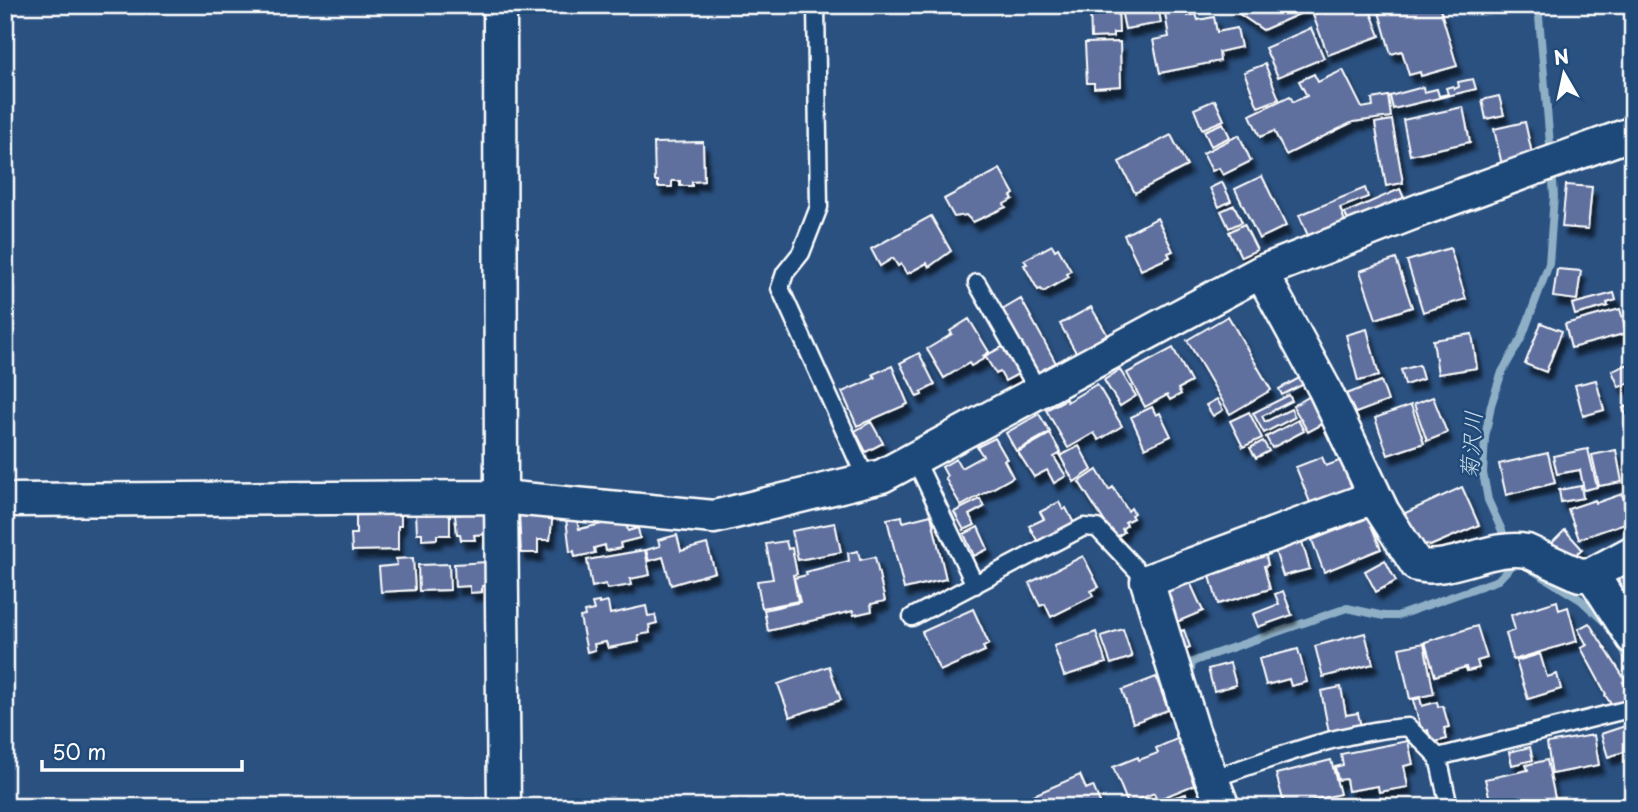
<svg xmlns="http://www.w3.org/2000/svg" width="1638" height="812" font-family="'Playpen Sans','Klee One',sans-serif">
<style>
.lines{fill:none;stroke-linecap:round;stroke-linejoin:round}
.stream{stroke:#8eafc5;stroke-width:8}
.building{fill:#60709e;stroke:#fff;stroke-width:2;filter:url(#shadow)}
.service-casing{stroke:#fff;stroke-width:21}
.minor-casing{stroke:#fff;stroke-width:37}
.service{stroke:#1f4a7a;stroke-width:16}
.minor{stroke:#1f4a7a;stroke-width:32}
.labels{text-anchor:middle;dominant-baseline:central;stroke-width:5;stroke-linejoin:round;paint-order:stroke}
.water-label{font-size:23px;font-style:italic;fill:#d0dee7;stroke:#1f4a7a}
</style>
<defs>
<filter id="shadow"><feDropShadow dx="4.5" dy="8" stdDeviation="2" flood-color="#0009"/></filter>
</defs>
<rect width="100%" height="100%" fill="#2b5181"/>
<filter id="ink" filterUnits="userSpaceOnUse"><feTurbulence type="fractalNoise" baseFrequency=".0143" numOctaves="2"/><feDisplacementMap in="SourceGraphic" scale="14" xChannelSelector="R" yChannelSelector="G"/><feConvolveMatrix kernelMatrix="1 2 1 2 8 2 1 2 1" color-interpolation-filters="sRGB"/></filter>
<g filter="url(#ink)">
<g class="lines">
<path class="stream" d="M1538 5 1551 156
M1508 544 1488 500 1483 473 1485 438 1491 405 1502 372 1522 337 1549 264 1554 196 1552 169
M1531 569 1581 600 1608 625
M1621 644 1633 669
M1189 680 1192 662 1208 656 1347 608 1384 616H1397L1498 580 1516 561 1515 559"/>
</g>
<path class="building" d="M1118 5 1119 33H1113V37L1091 38 1090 6Z
M1120 5H1158L1161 23 1125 29Z
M1226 5H1312L1313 8 1263 30Z
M1368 5 1380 36 1328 55 1313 15 1337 5Z
M1377 5H1439L1457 66 1421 76 1420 72 1409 75 1402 51 1391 54Z
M1187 8 1188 16 1196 14 1198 20 1214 17 1217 32 1237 28 1241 47 1219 52 1220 61 1160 73 1153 40 1169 37 1165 13Z
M1311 28 1324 58 1278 77 1265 48Z
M1120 42 1121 86 1094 88V83H1087L1085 43Z
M1265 64 1279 99 1258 107 1244 72Z
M1343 70 1362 108 1373 106 1372 99 1388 96 1391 117 1353 122 1286 155 1274 131 1260 137 1250 115 1290 96 1293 102 1307 96 1299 81 1314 74 1318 82Z
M1473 79 1476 89 1393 109 1390 96 1423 87 1424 92 1437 89 1439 96 1448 94 1446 88 1453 86 1454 89 1459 87 1458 82Z
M1499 96 1504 115 1486 119 1482 100Z
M1215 100 1224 120 1202 129 1194 109Z
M1463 107 1470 142 1410 155 1403 120Z
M1392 120 1403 183 1386 186 1375 123Z
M1525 122 1533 158 1502 165 1494 129Z
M1223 123 1230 137 1211 146 1204 131Z
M1171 135 1187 166 1135 193 1119 162Z
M1239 135 1251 161 1223 175 1219 168 1212 171 1203 153Z
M703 142 704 181 692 182V186H680V181H672V187H658V181H655L654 143Z
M1000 169 1014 194 1011 196 1013 199 1004 204 1006 207 973 222 966 215 954 217 944 199Z
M1262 176 1286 226 1259 239 1235 189Z
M1222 182 1231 201 1219 207 1210 188Z
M1566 185 1592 187 1588 229 1562 227Z
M1365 188 1368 197 1340 208 1348 230 1312 245 1299 215Z
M1400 189 1407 205 1351 228 1345 213Z
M1234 205 1242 222 1229 228 1221 211Z
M931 216 951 251 929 267 927 263 907 274 901 264 898 266 893 258 880 266 871 249Z
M1157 218 1173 251 1168 253 1170 257 1141 270 1124 235Z
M1244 224 1257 250 1241 257 1229 232Z
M1052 245 1055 250 1058 248 1071 271 1067 274 1069 277 1043 292 1041 289 1038 290 1024 265 1027 264 1024 260Z
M1450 248 1466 299 1423 312 1407 261Z
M1396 259 1412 307 1376 319 1360 271Z
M1557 269 1581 271 1577 300 1553 297Z
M1614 293 1616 300 1607 303 1608 306 1575 315 1572 304Z
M1021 299 1056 363 1037 373 1002 310Z
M1091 307 1107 334 1102 337 1105 341 1078 356 1060 324Z
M1620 309 1627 333 1571 348 1565 324Z
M1228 316 1271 390 1230 414 1187 340Z
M969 319 989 352 983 356 985 358 971 366 969 363 944 378 927 349 952 334 950 331Z
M1541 323 1562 331 1546 372 1525 364Z
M1367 329 1379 376 1358 381 1346 335Z
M1472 334 1477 368 1438 374 1433 340Z
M1004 346 1020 373 1005 381 1000 372 996 374 985 356Z
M1173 348 1191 382 1178 389 1181 394 1170 400 1167 395 1145 407 1127 373Z
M919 353 935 385 921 392 922 395 917 397 900 363Z
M1633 362V382L1619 387 1612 371Z
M1419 365 1423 379 1405 385 1401 370Z
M892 366 908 404 857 426 842 392 875 378 873 374Z
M1120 370 1136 396 1120 406 1104 380Z
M1305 375 1308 382 1282 395 1279 389Z
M1596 380 1604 410 1583 416 1575 385Z
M1381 381 1388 401 1345 417 1338 397Z
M1097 384 1122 426 1099 440 1094 433 1068 448 1046 410 1066 399 1067 402Z
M1314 394 1328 421 1308 432 1293 406Z
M1289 395 1292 401 1262 416 1265 422 1291 409 1295 417 1264 433 1253 413Z
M1433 397 1447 433 1427 441 1414 404Z
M1217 399 1223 410 1213 416 1206 405Z
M1633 404V428H1631L1623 408Z
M1411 405 1424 443 1388 455 1375 418Z
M1152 407 1156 415 1160 413 1171 436 1145 448 1131 417Z
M1249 412 1262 438 1243 447 1230 421Z
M1039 414 1050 432 1016 451 1006 433Z
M1298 420 1304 431 1272 448 1266 437Z
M871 422 883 443 866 452 855 431Z
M1050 434 1061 453 1054 457 1066 476 1054 483 1047 470 1034 477 1018 452Z
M995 438 1007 459 1004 460 1013 477 961 506 945 478 947 476 942 467 956 459 961 468 983 456 977 447Z
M1263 441 1269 451 1256 458 1250 448Z
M1079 446 1092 470 1074 482 1060 456Z
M1588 449 1597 487 1584 490 1580 470 1557 474 1553 456Z
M1616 450 1622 482 1599 486 1592 455Z
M1548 453 1555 483 1506 495 1499 464Z
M1322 457 1326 466 1347 458 1360 491 1313 510 1296 467Z
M1097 470 1109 490 1113 487 1128 511 1131 508 1134 513 1131 515 1133 518 1125 522 1127 525 1122 529 1124 532 1115 538 1079 482Z
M1581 486 1583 498 1561 502 1559 490Z
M1462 487 1479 525 1430 546 1427 544 1419 548 1403 514Z
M1622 494 1631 521 1579 539 1568 509 1595 500 1596 503Z
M980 499 984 507 969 515 975 525 964 530 954 512Z
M1059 502 1063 510 1066 508 1074 523 1038 542 1029 526 1044 519 1040 512Z
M401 508V526H398V550L352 551 351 534H356V513Z
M450 511V535H437V539L422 540V533H417L416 512Z
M486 512 488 534 474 535 475 540H461L460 534H457L455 515Z
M553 512 550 540H538V553H521L519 513Z
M931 515 946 579 904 589 887 519 902 516 903 522Z
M576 516 579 529 625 519 628 531 638 528 640 538 620 543 621 548 606 551 605 545 594 548 595 553 575 557 574 551 570 552 566 518Z
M1368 518 1381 549 1324 572 1312 540Z
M835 523 841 552 798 560 792 531Z
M978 527 988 549 974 556 964 534Z
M1565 530 1582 549 1569 561 1552 543Z
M677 535 681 551 707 544 715 572 671 585 663 557 649 561 646 550 660 546 658 540Z
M1300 535 1310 569 1283 576 1273 544Z
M786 541 788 549 792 548 797 574 793 575 798 601 762 608 757 581 773 579 766 544Z
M645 550 650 575 630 579 631 585 607 589 606 584 592 587 587 560Z
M858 551 860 560 875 557 885 601 871 604 872 611 854 615 853 611 768 631 764 610 800 602 794 578 807 575 806 572 849 561 848 553Z
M1265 552 1268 565 1264 566 1270 589 1218 604 1208 569Z
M1083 556 1099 587 1091 591 1093 596 1051 617 1045 604 1040 606 1029 583Z
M413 558 415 590 381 592 379 567 397 565 396 559Z
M1385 560 1396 581 1376 592 1365 571Z
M487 562 488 586H482V592L470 593V586L455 587 454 564Z
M449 564 450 590 419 591 418 565Z
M1633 565V616L1616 571Z
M1189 580 1203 611 1172 624 1158 593Z
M1283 591 1292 615 1258 627 1253 614 1279 604 1275 594Z
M1557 601 1559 610 1568 607 1577 641 1513 660 1506 633 1515 630 1511 615Z
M599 602V604L608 602 610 614 646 606 648 616 655 615 657 623 649 625 650 633 638 635 639 642 608 648 606 642 594 644 595 650 587 652 580 617 585 616 584 612 594 610 592 603Z
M973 609 989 644 983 647 985 651 940 671 922 632Z
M1589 623 1626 681 1623 682 1633 696 1630 698 1633 702 1613 707 1605 695 1606 694 1581 648 1587 645 1578 629Z
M1477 626 1487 658 1477 661 1479 668 1467 671 1466 667 1435 676 1425 642Z
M1123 629 1132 657 1111 664 1101 636Z
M1184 630 1190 647 1181 651 1174 633Z
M1096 632 1106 663 1064 676 1054 646Z
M1365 633 1373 664 1323 677 1315 646Z
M1424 643 1434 694 1410 699 1399 648Z
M1298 649 1307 682 1291 686 1289 679 1266 685 1259 659Z
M1540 654 1547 677 1557 674 1561 689 1528 699 1516 661Z
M1230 663 1236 685 1214 691 1208 669Z
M829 666 841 700 790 717 778 684Z
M1156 677 1168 710 1133 723 1122 690Z
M1341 687 1346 715 1358 713 1361 727 1329 733 1321 691Z
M1420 698 1422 706 1437 702 1438 707 1443 706 1449 727 1444 728 1447 739 1431 743 1428 730 1422 732 1413 700Z
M1628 725 1633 739V749L1608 757 1601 734Z
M1594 735 1599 765 1552 774 1547 743Z
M1179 738 1195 777 1192 779 1194 785 1157 800 1154 793 1128 804 1113 767 1138 757 1139 760 1158 753 1156 748Z
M1408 741 1413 764 1404 766 1408 787 1379 792 1378 786 1348 791 1346 779 1338 780 1335 767 1343 765 1341 754Z
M1530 747 1533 760 1512 765 1509 752Z
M1331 760 1340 794 1285 807 1276 774Z
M1547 760 1555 798 1543 801 1544 805 1536 807H1483L1482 802 1490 800 1485 779 1528 770 1526 765Z
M1080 775 1086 789 1093 786 1102 807H1025L1022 800Z
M1186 794 1189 803 1178 807H1168L1165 800Z"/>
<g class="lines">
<g class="service-casing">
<path id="service" d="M816 5 819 207 801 253 785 273 780 288 867 481
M977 283 1039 392
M915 459 975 585
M912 617 1084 527 1097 528 1147 581
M1438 757 1633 708
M1211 779C1273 758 1342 731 1408 727L1438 757 1449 807"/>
</g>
<g class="minor-casing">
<path id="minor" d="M500 5 501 497 504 807
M1261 272 1324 388 1382 510
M5 500 501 497 714 517 882 476 1261 272 1423 209 1633 133
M1592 574 1633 638
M1223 807 1193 731 1147 581 1363 501H1376L1417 565C1451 573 1491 544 1527 551L1580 575 1592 574 1633 552"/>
</g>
<use href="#service" class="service"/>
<use href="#minor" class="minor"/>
</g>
</g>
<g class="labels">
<g class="water-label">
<text transform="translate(1470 445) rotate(-86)">菊沢川</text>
</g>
</g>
<rect width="1638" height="812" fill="none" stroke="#1f4a7a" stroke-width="28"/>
<rect x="14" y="14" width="1610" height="784" fill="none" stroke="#fff" stroke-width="2.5" filter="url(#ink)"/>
<g transform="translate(1564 74) rotate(351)" stroke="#1f4a7a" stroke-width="5" paint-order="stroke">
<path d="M0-5L12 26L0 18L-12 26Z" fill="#ffffff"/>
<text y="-10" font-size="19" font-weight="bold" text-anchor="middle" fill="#ffffff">N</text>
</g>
<path d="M42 760v10h200v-10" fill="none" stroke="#ffffff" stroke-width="3.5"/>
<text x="52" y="760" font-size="21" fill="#ffffff" stroke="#1f4a7a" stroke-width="5" paint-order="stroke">50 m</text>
</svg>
